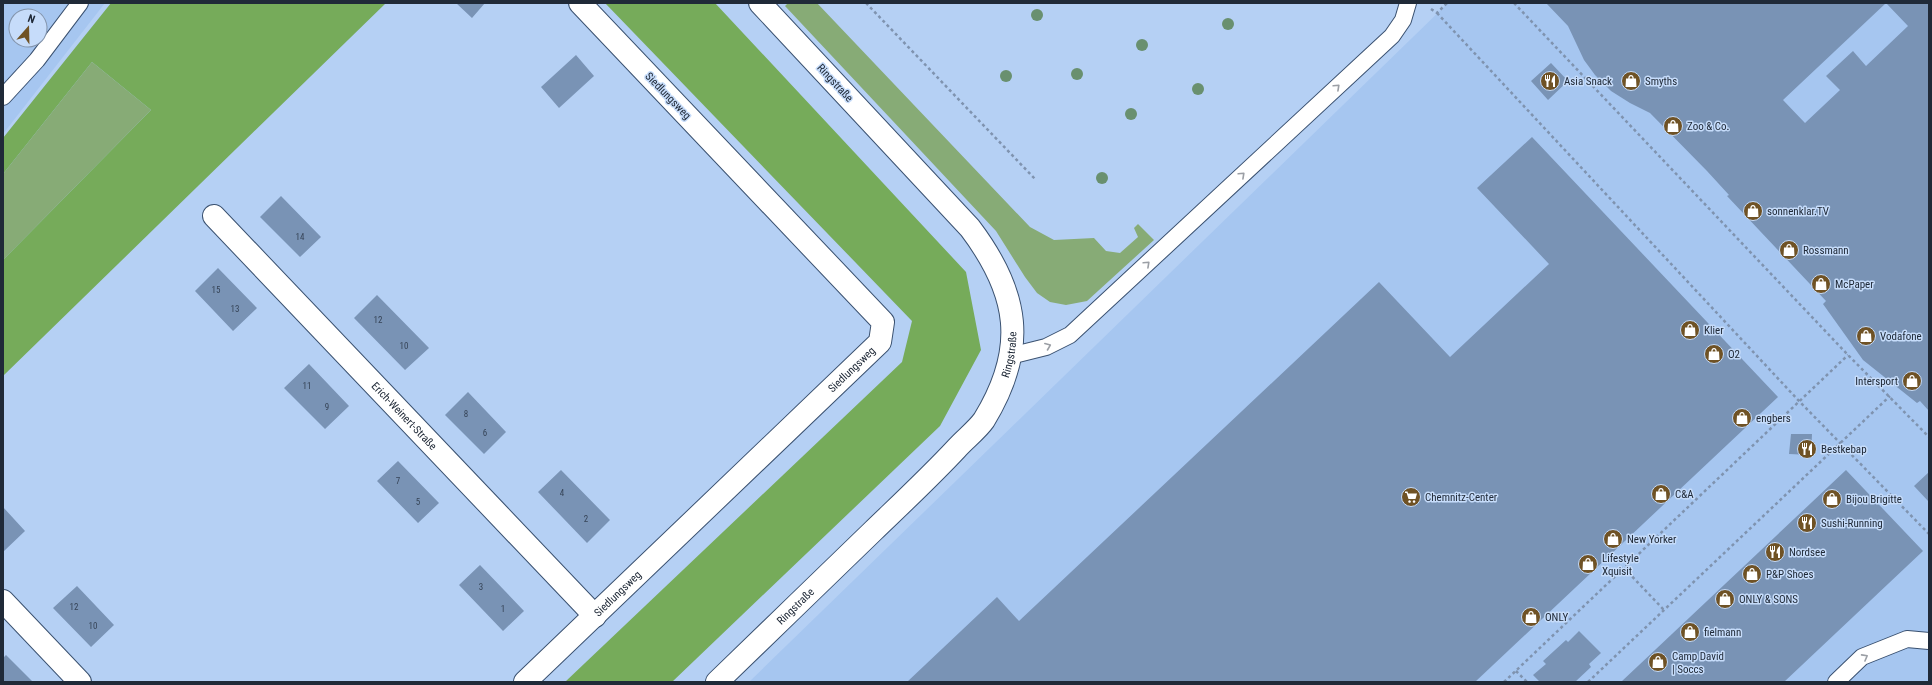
<svg xmlns="http://www.w3.org/2000/svg" width="1932" height="685" font-family="'Roboto Condensed',sans-serif">
<style>
.built{fill:#a6c6f0;fill-rule:evenodd}
.green{fill:#87ab76}
.forest{fill:#76ab5a}
.building{fill:#7993b5}
.lines{fill:none;stroke-linecap:round;stroke-linejoin:round}
.lane-casing{stroke:#3a5170;stroke-width:18}
.street-casing{stroke:#3a5170;stroke-width:24}
.path{stroke:#7f93af;stroke-width:2.5;stroke-dasharray:3 3;stroke-linecap:butt}
.lane{stroke:#fff;stroke-width:16}
.street{stroke:#fff;stroke-width:22}
.tree{fill:#69906f}
.oneway{stroke:#9b9fa5}
.labels{text-anchor:middle;dominant-baseline:central;stroke-width:3;stroke-linejoin:round;paint-order:stroke}
.number-label{font-size:9px;fill:#364457}
.poi-label{font-size:11px;fill:#202a38;stroke:#c6dcfa;text-anchor:start}
.street-label{font-size:11px;fill:#202a38;stroke:#c6dcfa}
</style>
<rect width="100%" height="100%" fill="#b5d0f4"/>
<path class="built" d="M3 3H105L3 134ZM16 16H40V40H16Z
M1448 3H1929V682H749Z"/>
<path class="green" d="M788 3H817L1030 227 1054 240 1094 238 1106 251 1120 253 1138 237 1134 228 1138 224 1154 240 1087 301 1066 305 1050 302 1037 293 1025 277 996 231 785 6Z
M92 62 151 110 3 260V174Z"/>
<path class="forest" d="M111 3H386L3 376V260L151 110 92 62 3 174V138Z
M605 3H715L966 272 981 350 940 426 672 682H565L902 362 912 321Z"/>
<path class="building" d="M456 3H485L472 18Z
M1546 3H1886L1783 100 1805 123 1840 90 1826 76 1853 51 1866 66 1908 26 1886 3H1929V411L1920 401 1917 403 1863 360 1823 304 1826 301 1727 196 1729 195 1707 171 1650 113 1630 103 1611 91 1595 75 1584 60 1568 26Z
M576 55 594 76 559 108 541 87Z
M1551 63 1568 81 1548 100 1531 81Z
M1532 137 1778 397 1475 682H907L997 597 1019 621 1379 282 1450 357 1549 264 1477 188Z
M281 196 321 237 300 257 260 217Z
M218 268 257 308 233 331 195 291Z
M377 295 429 348 405 370 354 318Z
M309 364 349 406 325 429 284 388Z
M468 392 506 432 484 454 445 415Z
M1791 434H1812L1811 455 1789 454Z
M398 461 439 503 418 523 377 481Z
M561 470 610 520 587 543 538 492Z
M1846 470 1923 551 1784 682H1621Z
M1929 472V502L1914 486Z
M3 507 25 531 3 552Z
M480 565 524 611 503 631 459 585Z
M77 586 114 625 91 647 53 608Z
M1579 631 1601 653 1589 664 1591 667 1575 682H1540L1533 675 1546 664 1543 661 1566 640 1568 642Z
M6 655 33 682H3V658Z"/>
<g class="lines">
<g class="lane-casing">
<path id="lane" d="M3 97 37 60 80 3
M1010 356 1046 347 1070 335 1392 36 1403 20 1408 3
M1836 682 1862 657 1907 639 1929 641"/>
</g>
<g class="street-casing">
<g id="street">
<path id="s1" d="M214 216 595 616"/>
<path d="M3 601 80 682"/>
<path id="s2" d="M525 682 880 342 883 322 580 3"/>
<path id="s3" d="M717 682C769 632 821 581 873 531 901 504 930 477 957 448 965 439 977 430 984 420 1028 348 1019 293 970 228L760 3"/>
</g>
</g>
<path class="path" d="M866 3 1036 180
M1514 3 1848 355 1929 437
M1431 9 1437 13 1447 3
M1437 13 1799 401 1929 534
M1624 568 1664 610
M1516 671 1527 682
M1504 682 1848 355
M1588 682 1890 396"/>
<use href="#lane" class="lane"/>
<use href="#street" class="street"/>
</g>
<g class="tree">
<circle cx="1037" cy="15" r="6"/>
<circle cx="1228" cy="24" r="6"/>
<circle cx="1142" cy="45" r="6"/>
<circle cx="1077" cy="74" r="6"/>
<circle cx="1006" cy="76" r="6"/>
<circle cx="1198" cy="89" r="6"/>
<circle cx="1131" cy="114" r="6"/>
<circle cx="1102" cy="178" r="6"/>
</g>
<defs><path id="oneway-chevron" d="M-2-3.5L2.5 0L-2 3.5" fill="none" stroke-width="1.6" stroke-linecap="round" stroke-linejoin="round"/></defs>
<g class="oneway">
<use href="#oneway-chevron" transform="translate(1337 87) rotate(-43)"/>
<use href="#oneway-chevron" transform="translate(1242 175) rotate(-43)"/>
<use href="#oneway-chevron" transform="translate(1147 264) rotate(-43)"/>
<use href="#oneway-chevron" transform="translate(1048 346) rotate(-22)"/>
<use href="#oneway-chevron" transform="translate(1865 657) rotate(-29)"/>
</g>
<defs>
<g id="restaurant-disc" transform="scale(1)"><circle r="9.5" fill="#6f5225" stroke="#c6dcfa"/><path d="M-5-6h1v4h1v-4h1v4h1v-4h1v5L-1.5 .5V6h-2V.5L-5-1ZM5-6V6H3V1.5H1.5Q1.5-4 5-6Z" fill="#fff"/></g>
<g id="shop-disc" transform="scale(1)"><circle r="9.5" fill="#6f5225" stroke="#c6dcfa"/><path d="M-5-2.5h2.3a2.7 3.5 0 0 1 5.4 0H5L5.5 6h-11ZM-1.5-2.5h3a1.5 2.3 0 0 0-3 0Z" fill="#fff"/></g>
<g id="supermarket-disc" transform="scale(1)"><circle r="9.5" fill="#6f5225" stroke="#c6dcfa"/><path d="M-6-5.5h2.5l.6 2H6L4.5 2H-2.5L-4.4-4H-6ZM-1.5 3.2a1.3 1.3 0 1 0 .1 0ZM3 3.2a1.3 1.3 0 1 0 .1 0Z" fill="#fff"/></g>
</defs>
<g fill-rule="evenodd">
<use href="#restaurant-disc" x="1550" y="81"/>
<use href="#shop-disc" x="1631" y="81"/>
<use href="#shop-disc" x="1673" y="126"/>
<use href="#shop-disc" x="1753" y="211"/>
<use href="#shop-disc" x="1789" y="250"/>
<use href="#shop-disc" x="1821" y="284"/>
<use href="#shop-disc" x="1690" y="330"/>
<use href="#shop-disc" x="1866" y="336"/>
<use href="#shop-disc" x="1714" y="354"/>
<use href="#shop-disc" x="1912" y="381"/>
<use href="#shop-disc" x="1742" y="418"/>
<use href="#restaurant-disc" x="1807" y="449"/>
<use href="#shop-disc" x="1661" y="494"/>
<use href="#supermarket-disc" x="1411" y="497"/>
<use href="#shop-disc" x="1832" y="499"/>
<use href="#restaurant-disc" x="1807" y="523"/>
<use href="#shop-disc" x="1613" y="539"/>
<use href="#restaurant-disc" x="1775" y="552"/>
<use href="#shop-disc" x="1588" y="564"/>
<use href="#shop-disc" x="1752" y="574"/>
<use href="#shop-disc" x="1725" y="599"/>
<use href="#shop-disc" x="1531" y="617"/>
<use href="#shop-disc" x="1690" y="632"/>
<use href="#shop-disc" x="1658" y="662"/>
</g>
<g class="labels">
<g class="number-label">
<text x="300" y="237">14</text>
<text x="216" y="290">15</text>
<text x="235" y="309">13</text>
<text x="378" y="320">12</text>
<text x="404" y="346">10</text>
<text x="307" y="386">11</text>
<text x="327" y="407">9</text>
<text x="466" y="414">8</text>
<text x="485" y="433">6</text>
<text x="398" y="481">7</text>
<text x="562" y="493">4</text>
<text x="418" y="502">5</text>
<text x="586" y="519">2</text>
<text x="481" y="587">3</text>
<text x="74" y="607">12</text>
<text x="503" y="609">1</text>
<text x="93" y="626">10</text>
</g>
<g class="poi-label">
<text x="1564" y="81">Asia Snack</text>
<text x="1645" y="81">Smyths</text>
<text x="1687" y="126">Zoo &amp; Co.</text>
<text x="1767" y="211">sonnenklar.TV</text>
<text x="1803" y="250">Rossmann</text>
<text x="1835" y="284">McPaper</text>
<text x="1704" y="330">Klier</text>
<text x="1880" y="336">Vodafone</text>
<text x="1728" y="354">O2</text>
<text x="1898" y="381" text-anchor="end">Intersport</text>
<text x="1756" y="418">engbers</text>
<text x="1821" y="449">Bestkebap</text>
<text x="1675" y="494">C&amp;A</text>
<text x="1425" y="497">Chemnitz-Center</text>
<text x="1846" y="499">Bijou Brigitte</text>
<text x="1821" y="523">Sushi-Running</text>
<text x="1627" y="539">New Yorker</text>
<text x="1789" y="552">Nordsee</text>
<text x="1602" y="558">Lifestyle<tspan x="1602" dy="13">Xquisit</tspan></text>
<text x="1766" y="574">P&amp;P Shoes</text>
<text x="1739" y="599">ONLY &amp; SONS</text>
<text x="1545" y="617">ONLY</text>
<text x="1704" y="632">fielmann</text>
<text x="1672" y="656">Camp David<tspan x="1672" dy="13">| Soccs</tspan></text>
</g>
<g class="street-label">
<text transform="translate(835 83) rotate(47)">Ringstraße</text>
<text transform="translate(668 96) rotate(46)">Siedlungsweg</text>
<text stroke="none"><textPath href="#s3" startOffset="445">Ringstraße</textPath></text>
<text stroke="none"><textPath href="#s2" startOffset="452">Siedlungsweg</textPath></text>
<text stroke="none"><textPath href="#s1" startOffset="276">Erich-Weinert-Straße</textPath></text>
<text stroke="none"><textPath href="#s2" startOffset="128">Siedlungsweg</textPath></text>
<text stroke="none"><textPath href="#s3" startOffset="109">Ringstraße</textPath></text>
</g>
</g>
<rect width="1932" height="685" fill="none" stroke="#202a38" stroke-width="8"/>
<g transform="translate(28 28) rotate(20)"><circle r="19" fill="#c6dcfa" stroke="#8495ac"/>
<path d="M0-3L7 15L0 10L-7 15Z" fill="#6f5225"/>
<text y="-6" font-size="11" font-weight="bold" text-anchor="middle" fill="#202a38">N</text>
</g>
</svg>
